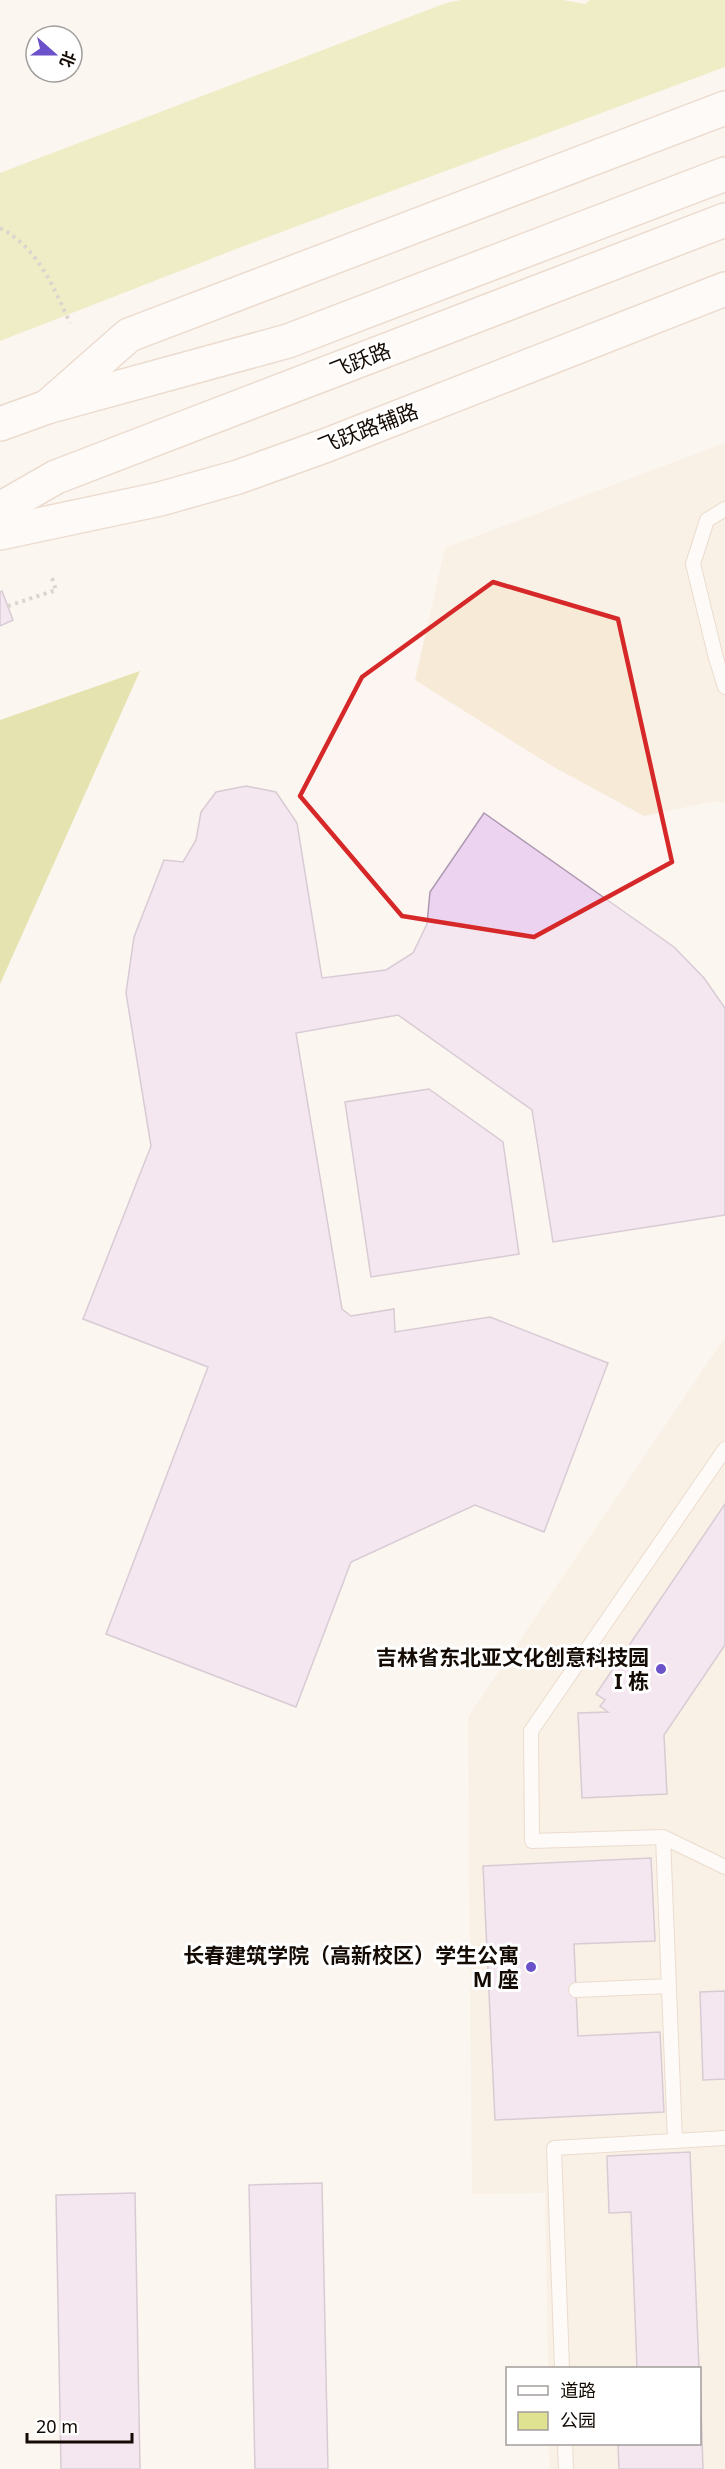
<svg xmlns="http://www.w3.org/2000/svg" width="725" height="2469" font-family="'Noto Sans','Noto Sans SC',sans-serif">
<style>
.commercial{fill:#f7ebd7}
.green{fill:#dfe290}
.forest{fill:#cbcd63}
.building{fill:#ecd4f0;stroke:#ae98b1;stroke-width:1.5}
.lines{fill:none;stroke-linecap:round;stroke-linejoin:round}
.lane-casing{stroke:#d9bca6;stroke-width:16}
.secondary-casing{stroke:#d9bca6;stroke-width:36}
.primary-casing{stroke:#d9bca6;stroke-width:36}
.path{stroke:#b3aca7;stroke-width:4;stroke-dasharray:3 4.5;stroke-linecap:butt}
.lane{stroke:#fff;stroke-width:14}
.secondary{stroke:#fff;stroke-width:33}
.primary{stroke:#fff;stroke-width:33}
.marked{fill:none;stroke:#d62828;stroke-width:4.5;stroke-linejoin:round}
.poi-dot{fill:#6b51ca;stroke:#fff;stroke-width:2}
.labels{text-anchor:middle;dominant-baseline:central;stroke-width:6;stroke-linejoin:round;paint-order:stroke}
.street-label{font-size:21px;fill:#140b04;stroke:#fff}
.poi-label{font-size:21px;font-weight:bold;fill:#140b04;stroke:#fff;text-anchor:end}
</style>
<rect width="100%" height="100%" fill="#fcf5f1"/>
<path class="commercial" d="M725 443V803L715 801 644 816 552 766 415 680 445 548Z
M725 1337V2469H550L549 2444H700V2368H548L545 2193 472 2194 468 1717Z"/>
<path class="green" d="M461 0H563L585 4 590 0H725V67L244 246 0 341V173L446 3Z"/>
<path class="forest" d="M140 671 0 984V720Z"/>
<path class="building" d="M2 591 13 620 0 626V592Z
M246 786 276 792 297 823 322 978 386 970 413 953 427 924 430 892 484 813 674 947 704 978 725 1008V1215L553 1242 532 1110 398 1015 296 1033 342 1309 351 1316 394 1309 395 1332 490 1317 608 1363 544 1532 475 1505 351 1562 296 1707 106 1634 208 1367 83 1319 151 1146 126 993 134 937 164 860 183 862 196 840 201 812 216 792Z
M429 1089 503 1142 519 1254 371 1277 345 1102Z
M725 1504V1645L664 1735 667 1794 582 1798 578 1713 608 1712 600 1706 605 1700 596 1694Z
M651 1858 655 1941 574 1944 578 2036 660 2032 664 2112 495 2120 483 1866Z
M725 1991V2079L703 2080 700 1992Z
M690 2152 699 2368H637L631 2212 609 2213 607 2156Z
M322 2183 328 2469H255L249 2185Z
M135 2193 140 2469H61L56 2195Z
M700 2375 703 2469H619L618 2444H700Z"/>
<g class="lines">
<g class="lane-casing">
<path id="lane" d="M725 509 707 520 693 564 716 658 725 687
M725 1449 531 1731 532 1841 663 1837 725 1867
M663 1837 675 2141
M576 1990 669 1986
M562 2368 554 2148 725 2138
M565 2444 566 2469"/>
</g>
<g class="secondary-casing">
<path id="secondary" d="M47 407 129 335 725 108
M0 533 160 499 238 477 327 445 725 289"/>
</g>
<g class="primary-casing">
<path id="primary" d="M0 424 47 407 288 341 725 174
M0 509 56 477 725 220"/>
</g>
<path class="path" d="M0 228C38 248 53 286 70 323
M8 606 56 590 51 575"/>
<use href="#lane" class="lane"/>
<use href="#secondary" class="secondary"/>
<use href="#primary" class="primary"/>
</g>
<path d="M0 0H725V2469H0ZM493 582 618 619 672 862 534 937 402 916 300 796 362 677Z" fill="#fcf5f1" fill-opacity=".55" fill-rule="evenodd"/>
<path class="marked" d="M493 582 618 619 672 862 534 937 402 916 300 796 362 677Z"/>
<g class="poi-dot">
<circle cx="661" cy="1669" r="6"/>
<circle cx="531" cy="1967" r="6"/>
</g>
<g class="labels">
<g class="street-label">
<text transform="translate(360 360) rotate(-21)">飞跃路</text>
<text transform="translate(368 428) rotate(-21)">飞跃路辅路</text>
</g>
<g class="poi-label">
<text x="649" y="1657">吉林省东北亚文化创意科技园<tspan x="649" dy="24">I 栋</tspan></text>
<text x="519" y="1955">长春建筑学院（高新校区）学生公寓<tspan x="519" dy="24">M 座</tspan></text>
</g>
</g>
<rect x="506" y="2367" width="195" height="78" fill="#ffffff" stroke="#a19d9b" stroke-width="1.5"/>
<rect x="518" y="2386" width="30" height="9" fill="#ffffff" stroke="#a19d9b" stroke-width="1.5"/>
<text x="560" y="2397" font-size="18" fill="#140b04">道路</text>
<rect x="518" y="2412" width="30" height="18" fill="#dfe290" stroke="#a19d9b" stroke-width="1.5"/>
<text x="560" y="2427" font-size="18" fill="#140b04">公园</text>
<g transform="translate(54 54) rotate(111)"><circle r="28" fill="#ffffff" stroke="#a19d9b" stroke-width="1.5"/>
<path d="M0-4.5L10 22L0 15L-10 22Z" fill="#6b51ca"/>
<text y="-9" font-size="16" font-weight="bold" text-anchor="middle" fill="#140b04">北</text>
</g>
<path d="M27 2433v9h105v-9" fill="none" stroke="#140b04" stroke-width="3"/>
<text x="36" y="2433" font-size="18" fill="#140b04" stroke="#ffffff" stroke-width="4.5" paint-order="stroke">20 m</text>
</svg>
